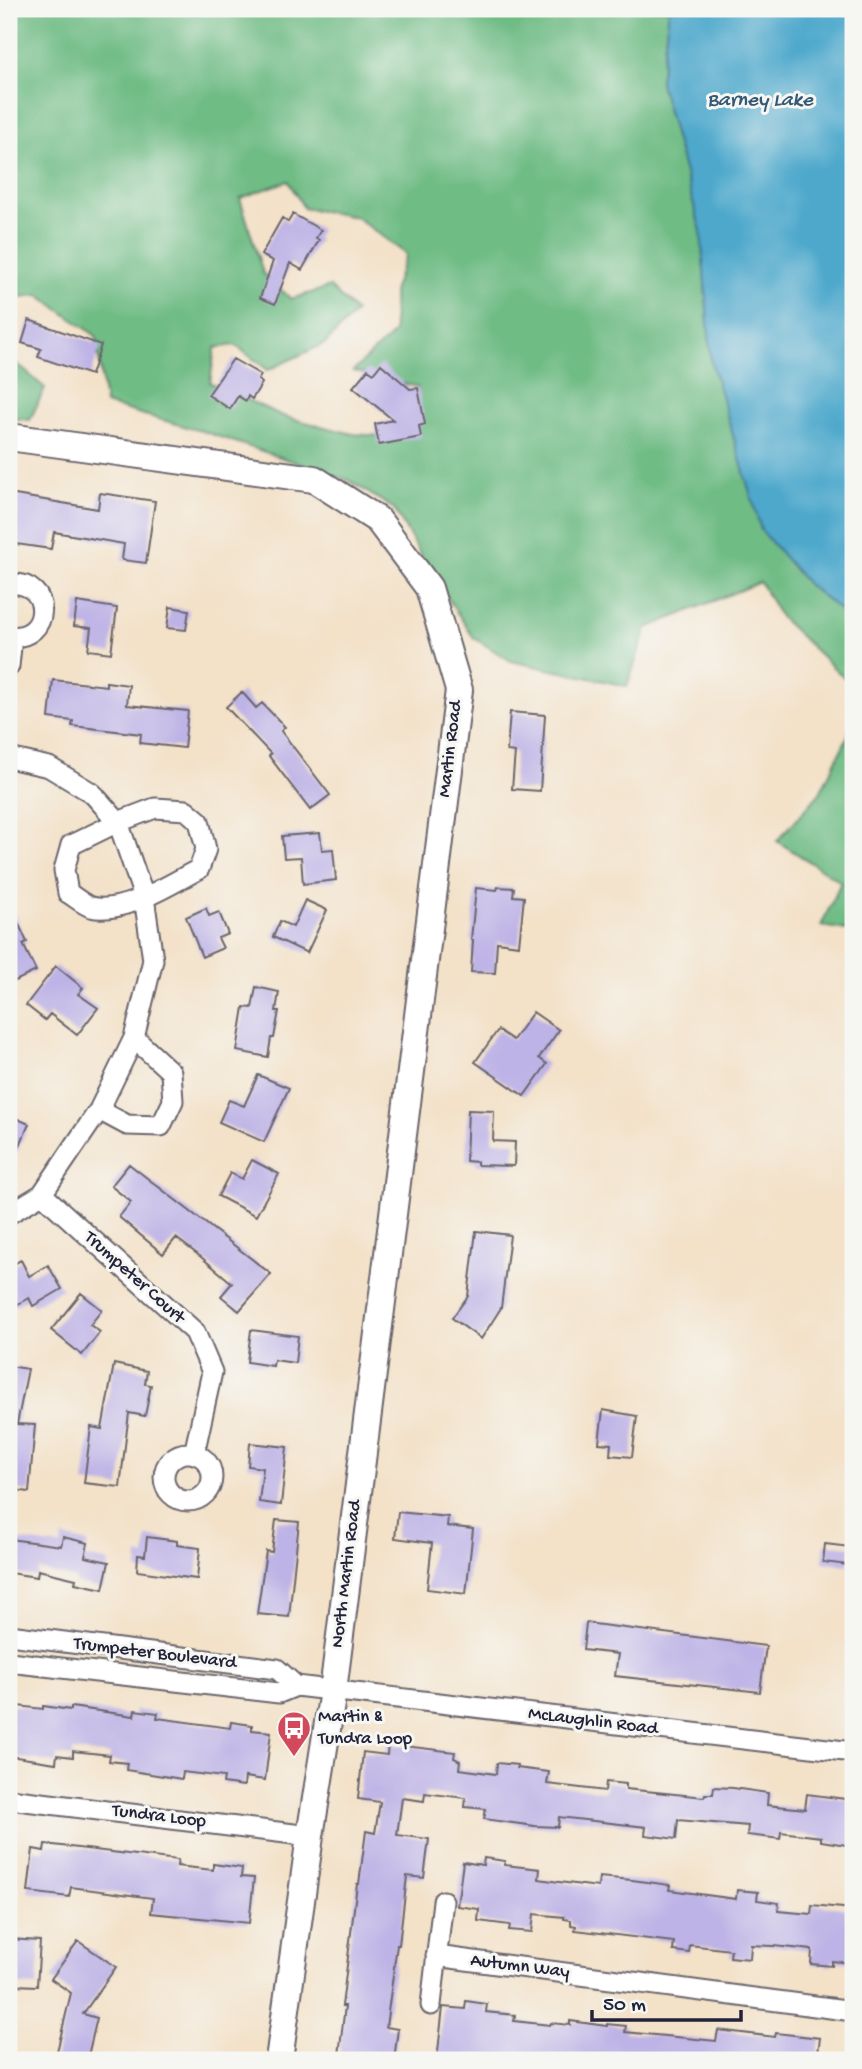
<svg xmlns="http://www.w3.org/2000/svg" width="862" height="2069" font-family="'Gochi Hand',sans-serif">
<style>
.forest{fill:#6fbc85;stroke:#486f60;stroke-width:2;fill-rule:evenodd}
.water{fill:#4ea8cc;stroke:#386584;stroke-width:2}
.building{fill:#beb3e6}
.lines{fill:none;stroke-linecap:round;stroke-linejoin:round}
.street-casing{stroke:#6b656c;stroke-width:23}
.secondary-casing{stroke:#6b656c;stroke-width:30}
.street{stroke:#fff;stroke-width:19}
.secondary{stroke:#fff;stroke-width:26}
.labels{text-anchor:middle;dominant-baseline:central;stroke-width:6;stroke-linejoin:round;paint-order:stroke}
.street-label{font-size:19px;fill:#22223b;stroke:#f6f6f2}
.poi-label{font-size:19px;fill:#22223b;stroke:#f6f6f2;text-anchor:start}
.water-label{font-size:21px;font-style:italic;fill:#345875;stroke:#f6f6f2}
</style>
<rect width="100%" height="100%" fill="#f6f6f2"/>
<filter id="ink" filterUnits="userSpaceOnUse"><feTurbulence type="fractalNoise" baseFrequency=".0143" numOctaves="2"/><feDisplacementMap in="SourceGraphic" scale="14" xChannelSelector="R" yChannelSelector="G"/><feConvolveMatrix kernelMatrix="1 2 1 2 8 2 1 2 1" color-interpolation-filters="sRGB"/></filter>
<filter id="wash" filterUnits="userSpaceOnUse"><feTurbulence type="fractalNoise" baseFrequency=".00686" numOctaves="4" result="noise"/><feDisplacementMap in="SourceGraphic" scale="28" xChannelSelector="R" yChannelSelector="G"/><feGaussianBlur stdDeviation="1.57" result="paint"/><feColorMatrix in="noise" values="0 0 0 0 0 0 0 0 0 0 0 0 0 0 0 0 0 1.4 0 .05"/><feComposite in="paint" operator="in"/></filter>
<g filter="url(#wash)">
<rect width="100%" height="100%" fill="#f3e1c8"/>
<path class="forest" d="M9 9H669L660 82 701 231 711 361 807 584 853 620V686L781 618 760 582 647 628 627 686 511 661 474 638 436 581 394 509 348 480 205 432 105 404 96 336 39 295 9 298ZM288 181 304 208 356 217 406 254 393 292 394 333 353 371 418 387 409 438 353 434 285 417 210 383 215 348 235 345 268 370 326 343 356 312 330 287 291 299 263 273 240 198Z
M9 357 45 388 30 420 9 418Z
M853 718V931L821 926 841 882 777 841 820 793 848 736Z"/>
<path class="water" d="M669 9H853V620L807 584 761 530 711 361 701 231 660 82Z"/>
<g id="blocks">
<path class="building" d="M293 214 321 230 316 238 319 240 302 270 290 263 275 304 260 298 273 261 261 255 282 218 288 222Z
M29 320 101 345 91 375 38 357 41 349 22 343Z
M233 359 261 375 258 380 262 383 252 399 248 396 246 401 238 396 230 409 208 395Z
M381 364 410 389 418 388 425 424 419 426 421 437 379 445 375 424 393 420 353 387 368 369 374 373Z
M100 493 155 501 146 563 122 560 124 544 54 532 51 549 9 543V494L98 509Z
M77 602 117 608 111 653 88 650 91 628 74 626Z
M170 607 189 610 186 630 167 628Z
M53 680 106 686V682L129 685 127 705 188 711 184 748 140 743 141 734 72 726 73 721 49 718Z
M242 692 256 708 262 703 285 727 281 731 330 795 310 810 269 756 271 754 226 707Z
M510 712 545 715 540 791 512 789 515 752 507 751Z
M320 833 322 850 333 849 336 880 303 884 301 857 284 858 282 836Z
M498 887 514 888 513 896 524 897 519 945 497 942 495 973 471 972 473 940H471L476 888 497 890Z
M305 900 327 910 307 953 273 937 280 921 293 927Z
M9 903 27 942 23 944 36 971 9 984Z
M206 908 209 916 219 912 228 934 218 938 223 948 202 957 186 917Z
M56 966 83 988 78 994 98 1008 77 1035 50 1014 45 1020 26 1005Z
M256 987 279 992 276 1011H279L274 1038H271L268 1057 237 1051 244 1007 252 1008Z
M533 1012 559 1030 539 1058 547 1064 524 1096 475 1062 498 1030 513 1040Z
M258 1075 289 1088 264 1142 219 1122 229 1100 244 1106Z
M468 1110 494 1111 493 1141 515 1142 514 1166 477 1165V1162L466 1161Z
M9 1115 29 1124 9 1171Z
M252 1160 279 1174 256 1216 218 1196 230 1173 242 1179Z
M129 1164 271 1274 239 1311 221 1296 232 1283 201 1257 176 1238 163 1254 119 1217 131 1202 111 1186Z
M476 1231 510 1235 501 1308 481 1339 452 1318 468 1296Z
M21 1260 29 1276 48 1265 62 1289 33 1306 29 1298 9 1309V1267Z
M81 1293 102 1310 90 1325 100 1332 82 1355 51 1330Z
M251 1330 298 1336 295 1363 274 1360 273 1366 247 1362Z
M114 1364 147 1371 145 1384 151 1385 145 1416 129 1413 120 1487 84 1483 91 1427 102 1429Z
M9 1366 28 1369 17 1424 35 1425 29 1492 9 1489Z
M603 1410 637 1416 632 1457 610 1455 611 1444 599 1443Z
M250 1443 287 1447 281 1505 259 1502 263 1468 248 1466Z
M398 1512 448 1517 447 1526 473 1529 466 1594 427 1589 432 1543 395 1538Z
M276 1520 299 1522 289 1617 257 1614 266 1551 272 1552Z
M63 1537 88 1543 85 1557 109 1562 103 1589 75 1583 76 1579 38 1570 37 1577 9 1573V1539L61 1546Z
M147 1537 177 1541V1545L200 1548 197 1579 137 1571 138 1555 145 1556Z
M825 1544 851 1547 848 1565 823 1562Z
M586 1623 766 1646 760 1692 615 1676 618 1654 583 1650Z
M9 1705 43 1709V1706L71 1710V1707L134 1716 135 1710 158 1713 157 1718 230 1728 231 1722 252 1725V1730L271 1732 265 1780 245 1777 244 1786 223 1783 224 1777 183 1772 182 1779 163 1776 126 1770 127 1763 109 1761 110 1755 73 1751V1757L57 1755 56 1763 9 1756Z
M388 1744 455 1752 454 1758 460 1761 459 1769 496 1774 497 1763 517 1765V1768L549 1772 547 1784 589 1789 605 1791 606 1782 626 1784V1789L704 1797 705 1794H713L714 1787 733 1788 768 1793 767 1805 805 1809 807 1794 853 1800V1846L821 1841V1837L781 1832 780 1839 747 1835 748 1826 678 1820 676 1839 645 1835 646 1827 559 1817 558 1827 535 1826 484 1819 486 1809 465 1807 466 1798 425 1793 424 1801 402 1798 397 1835 429 1839 424 1878 407 1876 399 1945H397L386 2027 398 2029 394 2060 339 2055 345 2006H342L357 1884H359L366 1831 375 1833 380 1802 358 1799 363 1752 387 1755Z
M45 1844 178 1860 177 1866 213 1870V1864L242 1868 241 1877 254 1878 249 1923 151 1913 153 1898 71 1887 69 1897 28 1892 33 1849 44 1851Z
M484 1858 505 1861 504 1865 540 1869 539 1879 559 1882 598 1887 599 1877 632 1880 670 1885 669 1890 736 1899 737 1890 758 1892 757 1900 779 1903 778 1911 811 1914 812 1905 853 1909V1963L832 1961V1966L811 1964 812 1950 774 1946 751 1945 750 1959 730 1957 731 1950 690 1945 689 1953 673 1951 674 1942 575 1930 576 1926 571 1925V1920L564 1919V1917L534 1914 532 1932 509 1930 510 1925 478 1921 479 1909 457 1906 463 1862 483 1865Z
M9 1939 40 1941 37 1986 15 1985 16 1978H9Z
M78 1941 116 1967 83 2014 97 2018 87 2060H55L71 1993 51 1979Z
M466 2001 487 2004 486 2012 515 2015 514 2021 550 2025 551 2023 570 2025V2021L607 2026V2024L626 2026 625 2032 716 2041 718 2030 775 2037 776 2033 820 2038 817 2060H437L443 2007 465 2009Z"/>
</g>
</g>
<g filter="url(#ink)">
<use href="#blocks" fill-opacity="0" stroke="#6b656c" stroke-width="2"/>
<g class="lines">
<g class="street-casing">
<path id="street" d="M9 584C54 580 51 642 9 636
M9 666 12 637
M9 758 49 767 92 793 118 822 144 897 153 960 134 1038 99 1110 42 1194 9 1214
M155 808 186 810 199 821 206 849 199 869C172 883 123 915 91 907 84 905 75 897 68 893L64 870 71 845 118 822Z
M99 1110 127 1125 161 1126 173 1101 171 1072 134 1038
M42 1194 195 1332 212 1372 194 1454
M164 1477a24 24 0 1 1 48 0a24 24 0 1 1-48 0Z
M9 1635 277 1669 296 1686
M9 1662 279 1693 296 1686 853 1752
M9 1799 310 1836
M436 1956 853 2011
M431 2005 443 1901"/>
</g>
<g class="secondary-casing">
<path id="secondary" d="M9 437 314 479 378 520 429 588 459 690 333 1691 310 1836 279 2060"/>
</g>
<use href="#street" class="street"/>
<use href="#secondary" class="secondary"/>
</g>
</g>
<defs>
<g id="bus-pin" transform="scale(1.75)"><path d="M0 17L-7.5 6A9.5 9.5 0 1 1 7.5 6Z" fill="#d1495b" stroke="#f6f6f2"/><path d="M-5-6H5V4H4V6H2V4H-2V6H-4V4H-5ZM-3.5-4V0h7V-4ZM-3.5 1.2v1.5H-2V1.2ZM2 1.2v1.5H3.5V1.2Z" fill="#fff"/></g>
</defs>
<g fill-rule="evenodd">
<use href="#bus-pin" x="294" y="1728"/>
</g>
<g class="labels">
<g class="street-label">
<text transform="translate(451 749) rotate(-83)">Martin Road</text>
<text transform="translate(134 1278) rotate(42)">Trumpeter Court</text>
<text transform="translate(347 1574) rotate(-83)">North Martin Road</text>
<text transform="translate(155 1654) rotate(7)">Trumpeter Boulevard</text>
<text transform="translate(593 1722) rotate(7)">McLaughlin Road</text>
<text transform="translate(159 1817) rotate(7)">Tundra Loop</text>
<text transform="translate(520 1967) rotate(7)">Autumn Way</text>
</g>
<g class="poi-label">
<text x="318" y="1717">Martin &amp;<tspan x="318" dy="22">Tundra Loop</tspan></text>
</g>
<g class="water-label">
<text x="760" y="101">Barney Lake</text>
</g>
</g>
<rect width="862" height="2069" fill="none" stroke="#f6f6f2" stroke-width="35"/>
<path d="M592 2010v10h149v-10" fill="none" stroke="#22223b" stroke-width="3.5"/>
<text x="603" y="2010" font-size="21" fill="#22223b" stroke="#f6f6f2" stroke-width="5" paint-order="stroke">50 m</text>
</svg>
